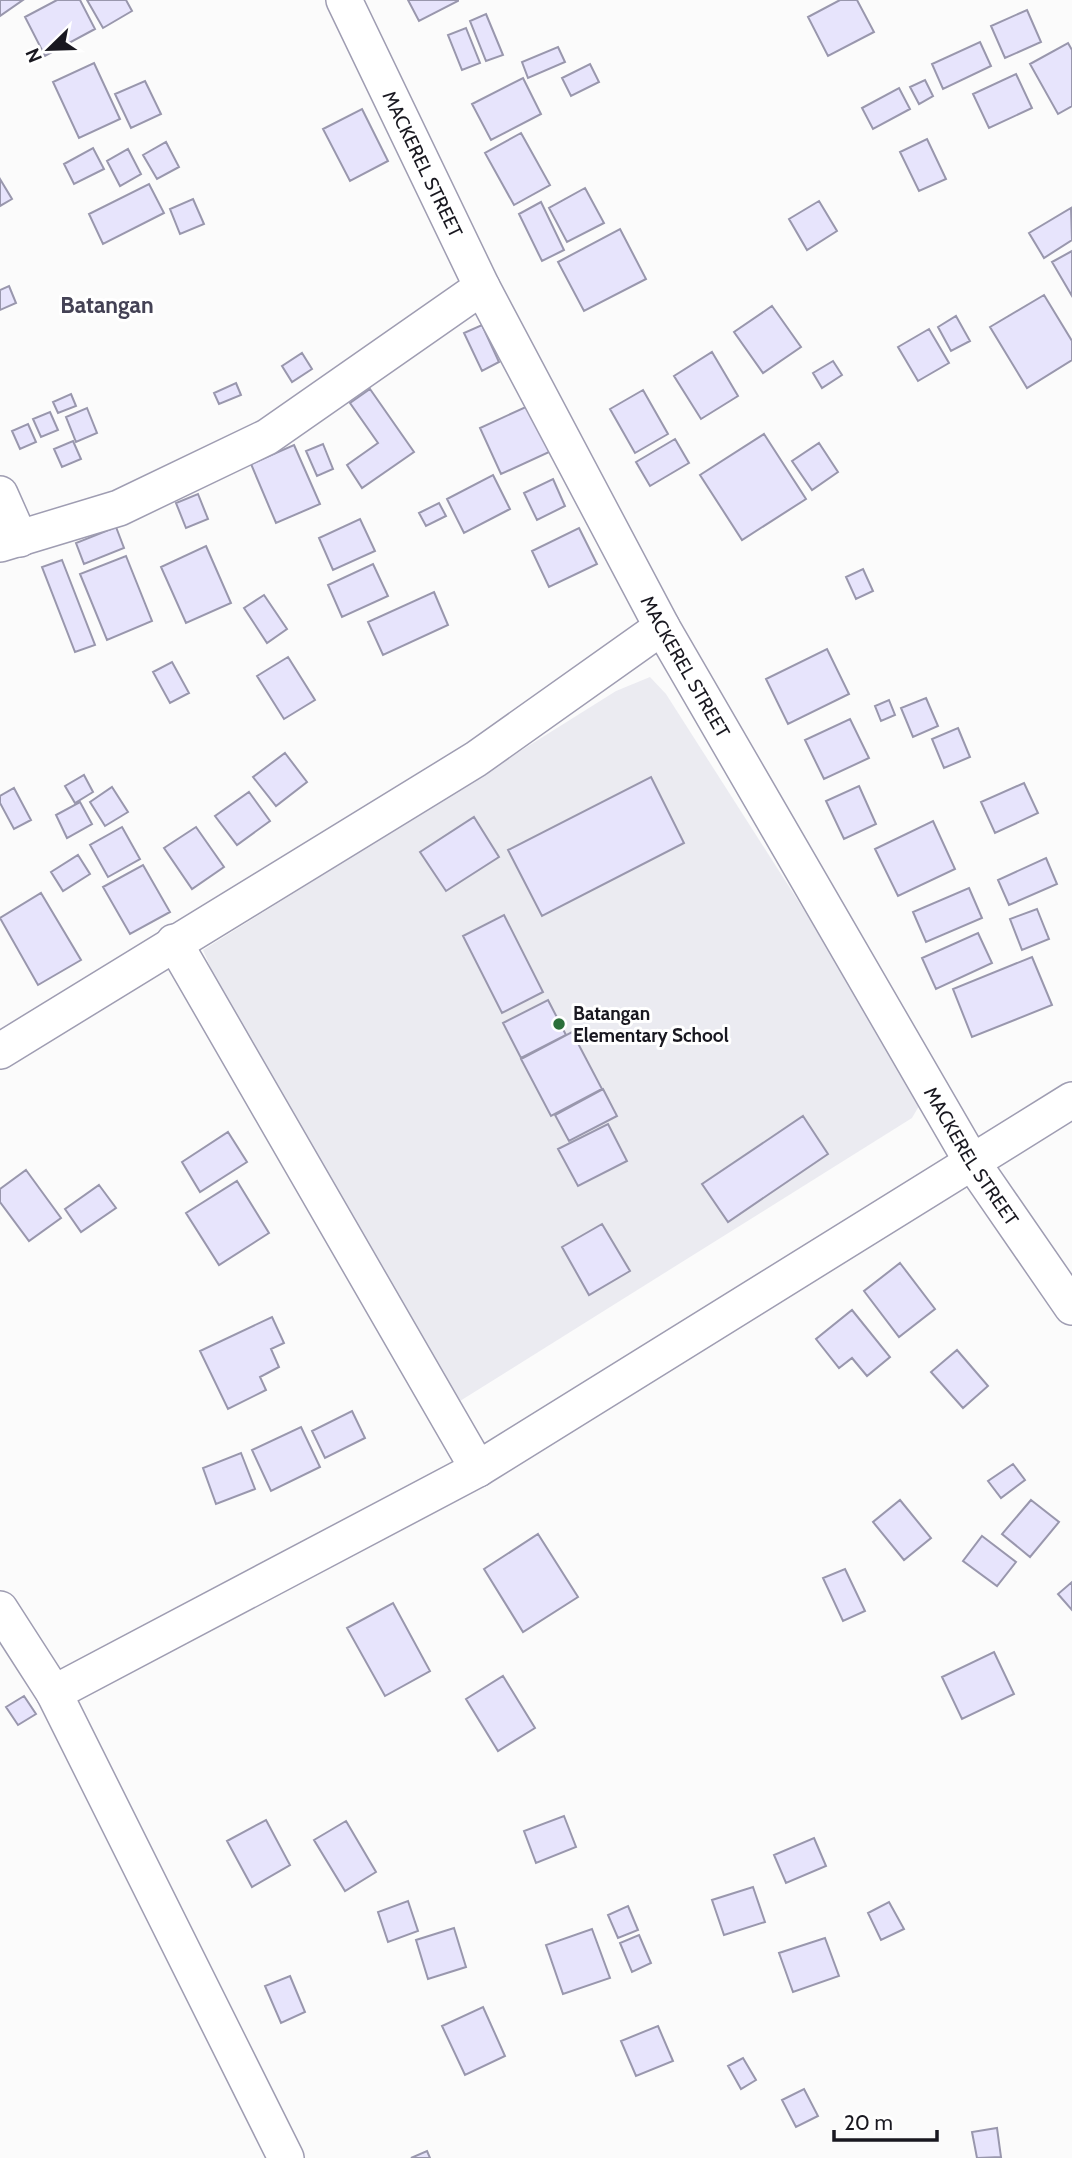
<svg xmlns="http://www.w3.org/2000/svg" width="1072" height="2158" font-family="Cabin,sans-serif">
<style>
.built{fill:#ebebf1}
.building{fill:#e7e4fc;stroke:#9997ad;stroke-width:2}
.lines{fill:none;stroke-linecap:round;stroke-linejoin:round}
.street-casing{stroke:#9f9db2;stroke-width:38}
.street{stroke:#fff;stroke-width:35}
.poi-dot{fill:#2b6f3a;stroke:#fff;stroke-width:2.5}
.labels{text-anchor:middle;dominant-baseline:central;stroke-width:6;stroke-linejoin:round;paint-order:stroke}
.street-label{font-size:19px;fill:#191820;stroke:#fff}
.poi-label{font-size:19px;font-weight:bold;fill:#191820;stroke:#fff;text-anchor:start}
.quarter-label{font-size:23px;font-weight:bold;fill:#444255;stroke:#fff}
</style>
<rect width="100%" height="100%" fill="#fbfbfb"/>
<path class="built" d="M650 677 666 694 903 1065 922 1101 912 1118 460 1401 217 983 203 950 616 691Z"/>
<path class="building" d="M0 0H23L0 16Z
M57 0H80L95 29 45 56 25 17Z
M87 0H126L132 11 103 28Z
M408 0H458V1L419 21Z
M840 0H857L874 32 828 56 808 17Z
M1027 10 1041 42 1005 58 991 26Z
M486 14 503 55 486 61 470 21Z
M466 28 480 63 462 70 448 35Z
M980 42 991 66 943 89 932 64Z
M1068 43 1072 50V106L1058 114 1030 64Z
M558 47 565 62 528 78 522 62Z
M94 63 120 119 79 138 53 82Z
M590 64 599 82 571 96 562 78Z
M1016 74 1032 108 989 128 973 94Z
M523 78 541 114 491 140 472 104Z
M925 80 933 96 919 104 910 87Z
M145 81 161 114 131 128 115 94Z
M899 88 910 109 873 129 862 108Z
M362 109 388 161 350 181 323 129Z
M521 133 550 185 514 205 485 153Z
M927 139 946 179 919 191 900 152Z
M166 142 179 167 157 179 143 155Z
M93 148 104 169 74 184 64 164Z
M128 149 141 174 120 186 107 161Z
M0 179 12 199 0 206Z
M149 184 164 213 103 244 89 214Z
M585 188 604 223 567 242 549 208Z
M193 199 204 224 180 234 170 209Z
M819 201 837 231 807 250 789 219Z
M541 202 564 250 542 261 519 214Z
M1071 208 1072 240 1044 258 1029 233Z
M620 229 646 279 584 311 558 262Z
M1072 251V296L1052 262Z
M9 286 16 303 0 310V290Z
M1044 295 1072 341V360L1027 388 990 327Z
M772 306 801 347 763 373 734 332Z
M956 316 970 341 951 351 938 327Z
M482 325 499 362 482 371 464 333Z
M929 329 949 363 918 381 898 347Z
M712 352 738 396 701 419 674 376Z
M302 353 312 369 292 382 282 366Z
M833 361 842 375 822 388 813 373Z
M236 383 241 395 219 404 214 393Z
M370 389 414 452 362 488 347 465 378 443 350 403Z
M643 390 668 434 635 453 610 409Z
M71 394 76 406 58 413 53 402Z
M539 401 560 447 501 474 480 428Z
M87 408 97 433 76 442 66 417Z
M50 412 58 430 41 437 33 419Z
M28 424 36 442 20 449 12 431Z
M764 434 806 499 742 540 700 475Z
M675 439 689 463 650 486 636 462Z
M73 441 81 459 62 467 54 449Z
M819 443 838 472 812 490 792 461Z
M323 444 333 469 317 476 306 451Z
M294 445 320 504 276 523 251 464Z
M493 475 510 509 464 533 447 499Z
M553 479 565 506 537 520 524 493Z
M198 494 208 519 186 528 176 503Z
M439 503 446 516 426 526 419 513Z
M360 519 375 551 333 570 319 538Z
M116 527 124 548 84 564 76 543Z
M579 528 597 564 549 587 532 551Z
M206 546 231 603 186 623 161 567Z
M126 556 152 621 107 640 80 574Z
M62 560 95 645 75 652 42 567Z
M373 564 388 596 342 617 328 585Z
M863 569 873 591 856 599 846 577Z
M434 592 448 625 383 655 368 622Z
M264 595 287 629 267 643 244 608Z
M827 649 849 694 788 724 766 679Z
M288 657 315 700 284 719 257 676Z
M172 662 189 693 170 703 153 672Z
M926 698 938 726 913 737 901 708Z
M889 700 895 715 881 721 875 706Z
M850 719 869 758 824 779 805 740Z
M958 728 970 757 944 768 932 739Z
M285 753 307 782 276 806 253 777Z
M84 775 93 792 75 803 65 786Z
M651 777 684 843 542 916 508 850Z
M1024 783 1038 813 995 833 981 802Z
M859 786 876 824 844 839 826 801Z
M112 787 128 812 105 826 90 802Z
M14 788 31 820 14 829 0 803V796Z
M249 792 270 821 237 845 215 816Z
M80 802 92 824 67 838 56 815Z
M474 817 499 857 446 891 420 852Z
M933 821 955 869 898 896 875 849Z
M122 827 140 859 108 877 90 845Z
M196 827 224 867 192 889 164 848Z
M78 855 90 874 63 891 51 872Z
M1046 858 1057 884 1009 905 998 880Z
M143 865 170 912 130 934 103 887Z
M969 888 982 918 926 942 913 912Z
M41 893 81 960 38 985 0 918Z
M1037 909 1049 939 1022 950 1010 919Z
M504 915 543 992 502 1013 463 936Z
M978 933 992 963 936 989 922 958Z
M1032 957 1052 1005 972 1037 953 989Z
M548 1000 566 1035 521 1058 503 1023Z
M572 1032 602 1089 551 1116 521 1059Z
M603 1089 617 1116 569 1141 555 1115Z
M803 1116 828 1154 728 1222 702 1184Z
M608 1124 627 1161 578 1186 558 1149Z
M228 1132 247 1162 200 1192 182 1162Z
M26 1170 61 1218 29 1241 0 1202V1189Z
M237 1181 269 1233 219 1265 186 1213Z
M99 1185 116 1208 81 1232 65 1209Z
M602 1224 630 1271 589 1295 562 1247Z
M900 1263 935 1309 899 1337 864 1291Z
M852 1310 890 1357 867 1376 852 1358 839 1368 816 1339Z
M272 1317 284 1343 271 1349 279 1367 260 1377 266 1390 228 1409 200 1351Z
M957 1350 988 1386 963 1408 931 1372Z
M352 1411 365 1438 325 1458 312 1431Z
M301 1427 320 1467 271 1491 252 1450Z
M241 1453 255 1489 216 1504 203 1468Z
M1013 1464 1025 1480 1001 1498 988 1481Z
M900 1500 931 1538 904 1560 873 1522Z
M1031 1500 1059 1522 1030 1557 1002 1534Z
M538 1534 578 1597 523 1632 484 1569Z
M982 1536 1016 1562 997 1586 963 1561Z
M845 1569 865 1611 843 1621 823 1578Z
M1072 1582V1610L1058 1594Z
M393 1603 430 1671 385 1696 347 1628Z
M994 1652 1014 1694 962 1719 942 1677Z
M503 1676 535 1728 498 1751 466 1699Z
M24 1696 36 1714 18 1725 6 1707Z
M564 1816 576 1847 536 1863 524 1831Z
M266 1820 290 1865 252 1887 227 1841Z
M346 1821 376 1872 345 1891 314 1840Z
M814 1838 826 1866 786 1883 774 1855Z
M753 1887 765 1922 724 1935 712 1900Z
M408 1901 418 1931 388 1942 378 1912Z
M889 1902 904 1929 881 1940 868 1913Z
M628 1906 638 1930 618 1938 608 1915Z
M454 1928 466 1967 428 1979 416 1940Z
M592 1929 610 1978 563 1994 546 1945Z
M639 1935 651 1963 632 1972 620 1943Z
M825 1938 839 1976 793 1992 779 1953Z
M290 1976 305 2012 281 2023 265 1986Z
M483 2007 505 2056 465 2075 442 2026Z
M658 2026 673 2061 636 2076 621 2041Z
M743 2058 756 2080 741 2089 728 2066Z
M804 2089 818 2116 796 2127 782 2100Z
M997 2128 1001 2157 977 2158 972 2132Z
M427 2151 430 2158H411Z"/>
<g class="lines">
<g class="street-casing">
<g id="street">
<path id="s1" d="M344 0 482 287 662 627 972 1162 1072 1307"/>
<path d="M0 494 20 539"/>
<path d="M0 544 119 508 267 437 482 287"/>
<path d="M174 942 478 1469"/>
<path d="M0 1051 476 759 662 627"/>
<path d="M0 1609 54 1693 478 1469 1072 1100"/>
<path d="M54 1693 286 2158"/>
</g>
</g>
<use href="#street" class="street"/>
</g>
<circle class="poi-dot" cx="559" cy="1024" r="7"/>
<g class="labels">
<g class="street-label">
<text stroke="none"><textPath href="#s1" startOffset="182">MACKEREL STREET</textPath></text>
<text stroke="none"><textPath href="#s1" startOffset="749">MACKEREL STREET</textPath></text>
<text stroke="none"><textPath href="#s1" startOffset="1316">MACKEREL STREET</textPath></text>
</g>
<g class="poi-label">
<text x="573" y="1013">Batangan<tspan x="573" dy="22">Elementary School</tspan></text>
</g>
<g class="quarter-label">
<text x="107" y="305">Batangan</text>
</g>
</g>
<g transform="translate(49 49) rotate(247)" stroke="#ffffff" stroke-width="5" paint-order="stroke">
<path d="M0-5L12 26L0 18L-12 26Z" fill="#191820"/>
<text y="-10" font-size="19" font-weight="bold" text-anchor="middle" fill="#191820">N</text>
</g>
<path d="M834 2130v10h103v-10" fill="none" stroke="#191820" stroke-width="3.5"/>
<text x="844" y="2130" font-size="21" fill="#191820" stroke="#ffffff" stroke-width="5" paint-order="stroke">20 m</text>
</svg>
